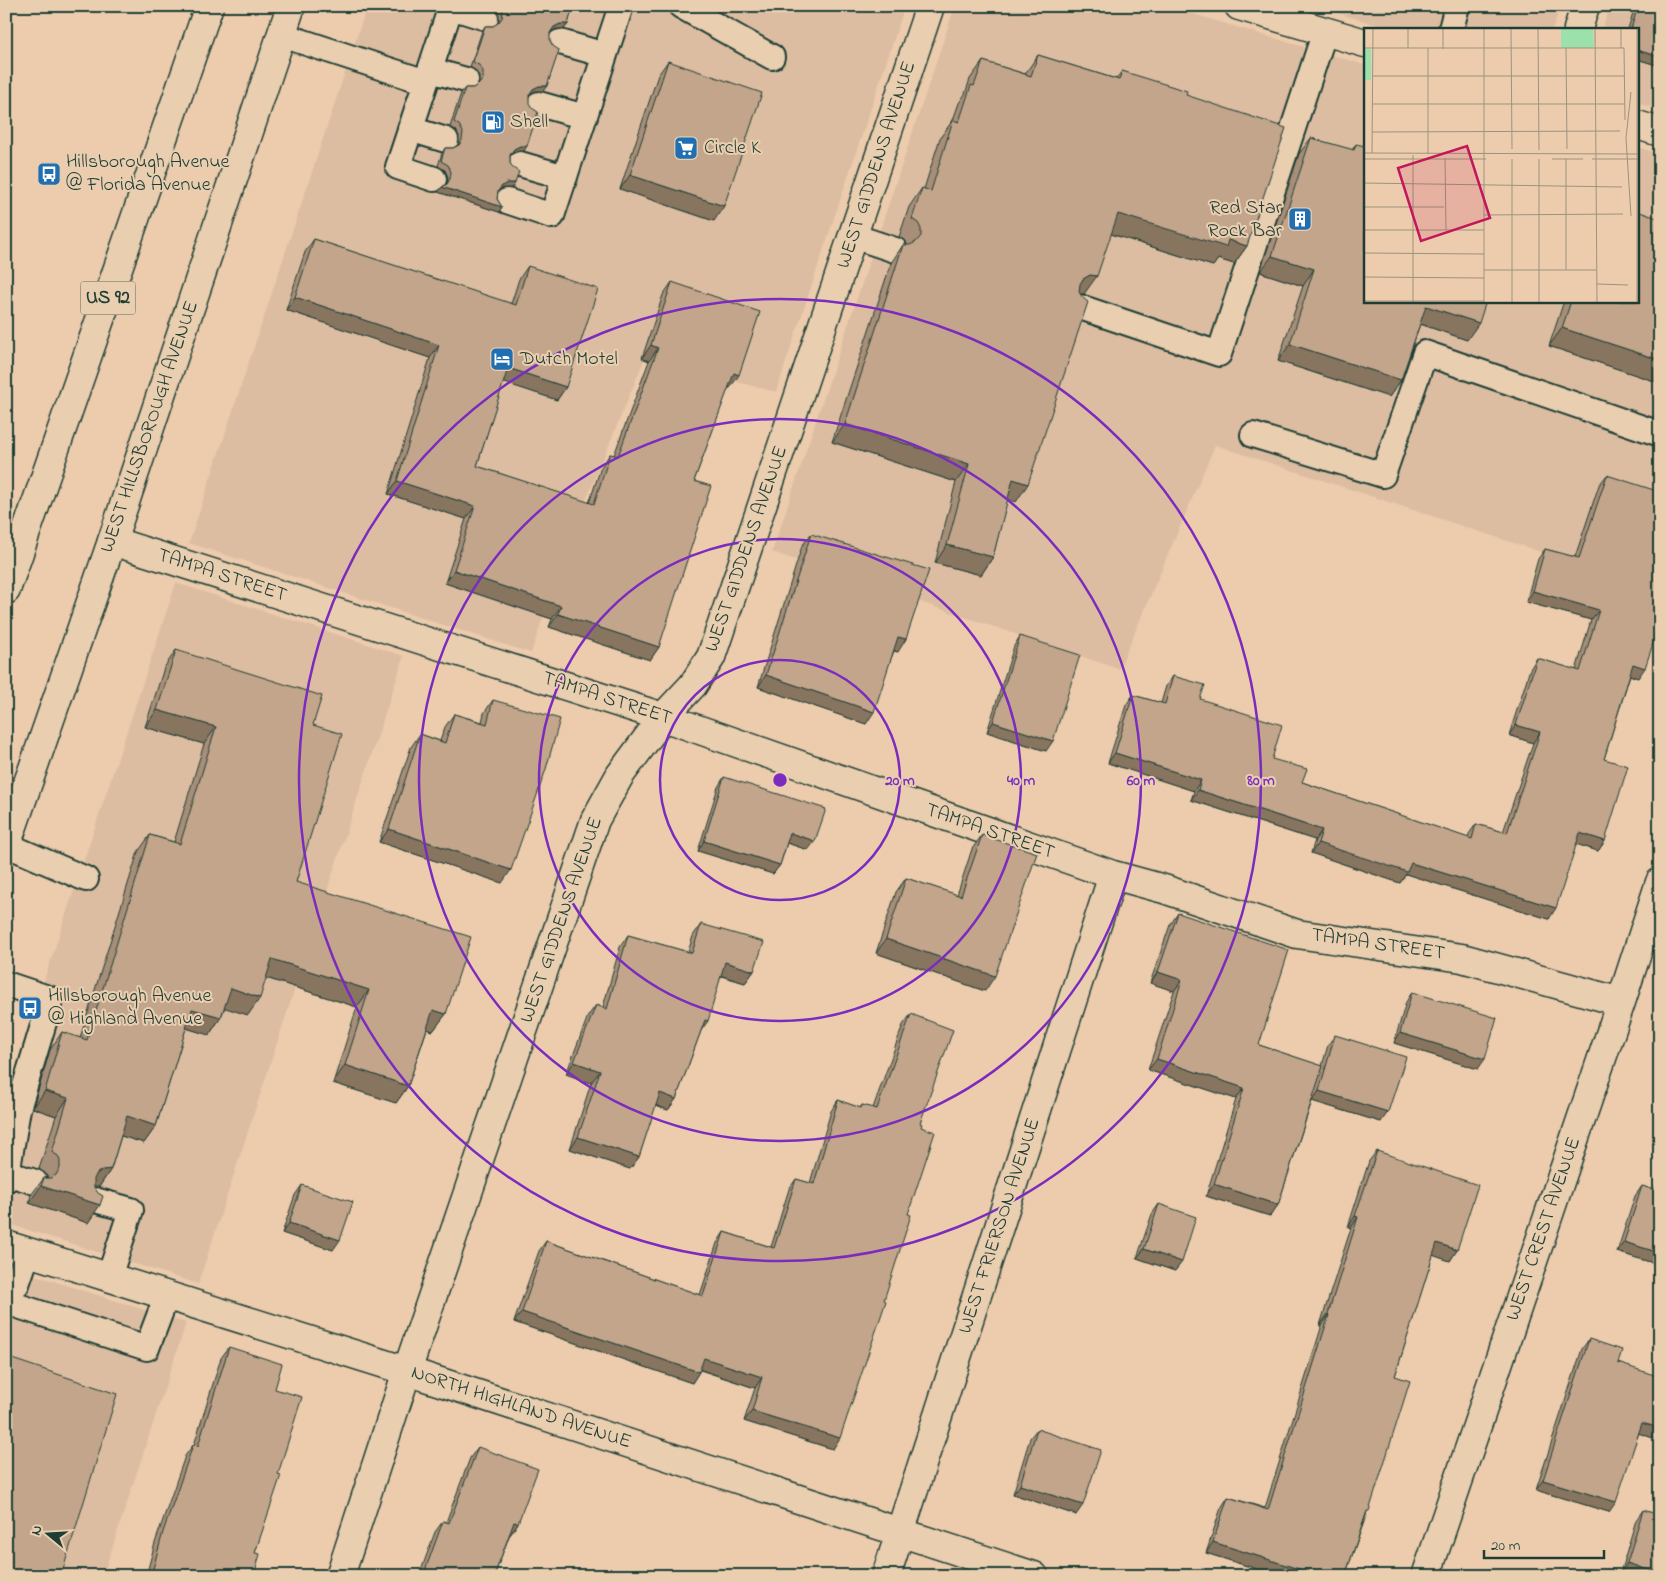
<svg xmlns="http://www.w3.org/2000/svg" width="1666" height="1582" font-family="'Indie Flower',sans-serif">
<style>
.built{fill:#dcbda1}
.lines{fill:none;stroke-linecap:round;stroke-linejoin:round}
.lane-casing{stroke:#1f3d34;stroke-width:28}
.street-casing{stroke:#1f3d34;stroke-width:31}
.primary-casing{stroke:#1f3d34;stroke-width:31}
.lane{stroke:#e9ceb0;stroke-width:24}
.street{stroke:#e9ceb0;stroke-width:28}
.primary{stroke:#e9ceb0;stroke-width:28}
.wall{fill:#a78e78;stroke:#1f3d34}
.shaded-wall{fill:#887461;stroke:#1f3d34}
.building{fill:#c2a58b;stroke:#1f3d34}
.ring{fill:none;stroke:#7b2cbf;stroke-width:2.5}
.labels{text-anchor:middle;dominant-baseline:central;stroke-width:4;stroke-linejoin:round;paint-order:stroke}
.shield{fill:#e9ceb0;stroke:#5c6859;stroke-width:1}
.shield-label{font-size:19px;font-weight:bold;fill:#1f3d34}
.poi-label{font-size:20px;fill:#1f3d34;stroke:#e9ceb0;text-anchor:start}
.street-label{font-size:20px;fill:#1f3d34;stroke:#e9ceb0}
.inset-road{fill:none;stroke:#9b937d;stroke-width:1}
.view{fill:#c2185b;fill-opacity:0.15;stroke:#c2185b;stroke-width:2.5}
.inset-edge{fill:none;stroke:#1f3d34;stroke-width:2.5}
.centre{fill:#7b2cbf;stroke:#e9ceb0;stroke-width:2.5}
.ring-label{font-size:15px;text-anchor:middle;font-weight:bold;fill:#7b2cbf;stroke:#e9ceb0;stroke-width:4;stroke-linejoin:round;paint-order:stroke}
</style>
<rect width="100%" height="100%" fill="#edccad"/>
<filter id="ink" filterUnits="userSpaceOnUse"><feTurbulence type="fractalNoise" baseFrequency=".02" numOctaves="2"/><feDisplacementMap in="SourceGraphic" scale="10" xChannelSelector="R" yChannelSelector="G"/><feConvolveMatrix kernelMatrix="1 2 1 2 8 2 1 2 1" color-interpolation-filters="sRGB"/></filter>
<g filter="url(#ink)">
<path class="built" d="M367 6H905L776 392 645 358 572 534 531 653 189 543Z
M955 6H1166L1365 65V301H1637V147L1660 154V591L1215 445 1119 669 772 552Z
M1314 6H1560L1553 29H1391Z
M1610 6H1660V110L1637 103V29H1602Z
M176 583 404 656 198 1284 6 1223V1095Z
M6 1266 186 1323 103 1576H6Z"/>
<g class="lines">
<g class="lane-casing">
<path id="lane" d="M681 6 772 57
M451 7 486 18
M1451 29 1457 6
M282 35 426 82 451 6
M560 42 605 55
M430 70 466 80
M426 82 398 167 434 179
M539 104 585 117
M410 129 446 140
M520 164 565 177
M507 201 552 216 621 6
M853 236 895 250
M1080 307 1219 354 1325 31
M1253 435 1383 475 1425 353 1660 434
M7 845 86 879
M6 984 51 999 18 1109 6 1180
M7 1173 35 1182
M95 1200 131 1210 109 1277
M6 1294 17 1284 28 1252
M6 1302 147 1348 167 1295"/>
</g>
<g class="street-casing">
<path id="street" d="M1578 29 1585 6
M112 541 663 717 1113 875 1164 889 1297 934 1462 958 1621 1002
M340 1576 407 1371 595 820 620 775 663 717 693 685 711 657 930 6
M886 1576 1113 875
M1426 1576 1621 1002 1660 882"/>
</g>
<g class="primary-casing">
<path id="primary" d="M1239 6 1365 43
M1637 125 1660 132
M6 590 209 6
M6 846 112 541 291 6
M6 1245 407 1371 1034 1576"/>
</g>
<use href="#lane" class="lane"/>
<use href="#street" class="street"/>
<use href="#primary" class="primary"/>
</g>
<path class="wall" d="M492 6H573L568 24 564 29H556L550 33 543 91H535L529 95 524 151H516L510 155V163L515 183 512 188H504L498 191 497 199 502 207 499 212 438 192 447 184 448 177 445 170 438 166 442 153 445 148H453L459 144V136L456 130 450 127 461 93 465 88H473L479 84V76L475 70 470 67 482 31 485 26H493L499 23V15L496 9Z
M1635 6H1660V66L1637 59V29H1628Z
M1038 55 1116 79 1122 71 1186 95 1247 246 1234 264 1218 259 1213 266 1111 234 1084 294H1080L1016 502 1007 499 993 557 981 575 935 563 956 482 832 442 891 263 903 245H907L906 241 899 237 909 207 922 188 924 189 940 138 953 120 959 103 965 94 970 79 983 61 1025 74Z
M668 61 714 221 620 189 658 75Z
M1311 138 1352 150 1356 144 1467 340 1420 324 1401 380 1389 397 1278 361 1303 286 1260 272 1299 154Z
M1660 219V383L1549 346 1564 301H1637Z
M314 239 511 304 519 279 528 266 566 387 557 400 503 382 477 466 589 503 601 467 610 454 614 455 649 361 642 358 663 295 672 282 730 388H728L694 481 659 647 650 660 549 627 552 619 445 583 466 519 388 494 430 358 286 310 305 252Z
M1607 475 1638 678 1630 675 1604 759 1605 841 1598 851 1576 844 1549 919 1406 874 1400 883 1311 853 1315 840 1191 800 1194 791 1108 763 1126 705 1133 695 1161 703 1166 686 1173 676 1272 759 1302 782 1468 838 1469 834 1476 824 1503 832 1533 743 1509 735 1530 669 1537 658 1576 670 1591 620 1526 602 1538 559 1545 549 1575 557 1599 485Z
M811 534 898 652 894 651 866 724 758 687 802 546Z
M1020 636 1046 751 987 732 1014 646Z
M176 650 313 725 296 882 446 1014 433 1031 427 1029 408 1086 396 1103 333 1083 357 1007 266 978 248 1015 225 1007 221 1017 209 1035 186 1028 156 1126 144 1143 121 1136 111 1169 99 1187H94L88 1223 29 1203 31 1195 44 1178H48L45 1173 39 1169 56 1116 33 1108 50 1050 62 1032 80 1038 138 852 150 835 174 842 204 744 145 727 164 668Z
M493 700 502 883 379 842 411 747 420 734 440 741 445 727 454 714 482 722 484 713Z
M724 777 808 850 787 843 780 865 773 874 698 851 718 787Z
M982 835 985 991 876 953 896 892 906 878 957 895 972 849Z
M1178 913 1259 1045 1322 1066 1328 1045 1335 1035 1381 1122 1312 1101 1278 1205 1270 1216 1206 1196 1236 1099 1148 1070 1174 991 1150 983 1170 925Z
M701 924 754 971 745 983 721 976 676 1099 668 1110 655 1106 639 1157 630 1169 570 1149 591 1083 566 1074 588 1016 596 1005 603 1007 620 947 628 935 688 952 693 936Z
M1412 992 1478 1069 1394 1043 1406 1002Z
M911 1014 920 1123 833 1449 744 1421 755 1388 700 1370 692 1383 514 1322 539 1251 546 1241 700 1295 717 1243 724 1232 771 1247 789 1189 796 1179 810 1183 831 1111 838 1100 860 1108 862 1105 873 1108 903 1025Z
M1377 1151 1457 1250 1450 1261 1433 1255 1395 1376 1366 1516 1345 1576H1279L1206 1553 1221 1508 1228 1497 1265 1508 1322 1325H1320L1351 1228 1348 1227 1369 1161Z
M1660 1172V1265L1617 1252 1635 1196 1642 1186 1654 1190Z
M302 1185 333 1250 282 1233 295 1195Z
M1159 1204 1175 1271 1137 1258 1152 1214Z
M1589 1339 1618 1363 1659 1440 1639 1433 1609 1512 1536 1490 1582 1349Z
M229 1347 275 1389 278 1474 255 1553 254 1576H146L155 1543 185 1456 193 1445H194L221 1358Z
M1037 1429 1076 1515 1013 1494 1030 1438Z
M478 1447 518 1523 510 1535V1534L494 1576H419L435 1532 443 1521 446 1522 470 1458Z
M1643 1510 1660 1576 1620 1573 1636 1520Z"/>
<path class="shaded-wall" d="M560 24H568L564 29H556L551 32 554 27Z
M1637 50 1660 57V66L1637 59Z
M539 86H547L543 91H535L530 94 533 89Z
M520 146H527L524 151H516L511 154 514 149Z
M630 175 724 206 714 221 620 189Z
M507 183H515L512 188H504L498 190 502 186Z
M442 187 502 207 499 212 438 192Z
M1118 214 1228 240 1247 246 1234 264 1218 259 1213 266 1105 232Z
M1272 256 1314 269 1303 286 1260 272Z
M1090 275 1097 276 1084 294H1077L1071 297 1083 279Z
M295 297 439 345 430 358 286 310Z
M1426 306 1479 323 1467 340 1415 322Z
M1562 328 1660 360V383L1549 346Z
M1290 344 1401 380 1389 397 1278 361Z
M651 345 658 348 649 361 642 358Z
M508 368 566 387 557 400 499 381Z
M734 373 739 375 730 388 724 386Z
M845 424 969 464 956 482 832 442Z
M1013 479 1028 484 1016 502 1000 497Z
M397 481 475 506 466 519 388 494Z
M947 545 993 557 981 575 935 563Z
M454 570 561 606 552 619 445 583Z
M1533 591 1599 610 1591 620 1526 602Z
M558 614 659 647 650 660 549 627Z
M898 637 906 639 898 652 890 649Z
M1633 664 1645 668 1638 678 1626 674Z
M766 675 874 712 866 724 758 687Z
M157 710 216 727 204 744 145 727Z
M993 722 1053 741 1046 751 987 732Z
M1516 725 1540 732 1533 743 1509 735Z
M1115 753 1201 780 1194 791 1108 763Z
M1198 790 1322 830 1315 840 1191 800Z
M389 829 511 870 502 883 379 842Z
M790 833 815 841 808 850 784 842Z
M1580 833 1605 841 1598 851 1573 843Z
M704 841 780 865 773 874 698 851Z
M1318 843 1411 863 1556 908 1549 919 1406 874 1400 883 1311 853Z
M886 939 995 976 985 991 876 953Z
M272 959 369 990 357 1007 260 976Z
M725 962 754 971 745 983 716 974Z
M1158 972 1182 980 1174 991 1150 983Z
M231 988 260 998 248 1015 219 1006Z
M192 1009 221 1017 209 1035 180 1026Z
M433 1010 446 1014 433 1031 421 1027Z
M705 1020 708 1021 700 1032Z
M1400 1033 1485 1059 1478 1069 1394 1043Z
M1157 1059 1244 1088 1236 1099 1148 1070Z
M574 1062 600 1071 591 1083 566 1074Z
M345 1065 408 1086 396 1103 333 1083Z
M45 1091 68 1098 56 1116 33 1108Z
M1319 1091 1388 1112 1381 1122 1312 1101Z
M660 1093 676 1099 668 1110 652 1104Z
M127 1116 156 1126 144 1143 115 1134Z
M578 1137 639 1157 630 1169 570 1149Z
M111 1169 99 1187H91L85 1191 97 1173 103 1170Z
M1214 1184 1278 1205 1270 1216 1206 1196Z
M41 1186 100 1205 88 1223 29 1203Z
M1355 1216 1358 1217 1351 1228 1348 1227Z
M289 1223 340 1240 333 1250 282 1233Z
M1624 1242 1660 1253V1265L1617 1252Z
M1437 1243 1457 1250 1450 1261 1429 1254Z
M1144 1249 1182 1262 1175 1271 1137 1258Z
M522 1312 699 1372 692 1383 514 1322Z
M1328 1314 1329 1315 1322 1325H1320Z
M704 1358 762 1377 755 1388 696 1368Z
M752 1411 840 1438 833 1449 744 1421Z
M1642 1423 1660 1428 1659 1440 1635 1432Z
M1543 1480 1616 1502 1609 1512 1536 1490Z
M1020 1485 1083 1505 1076 1515 1013 1494Z
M514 1522 518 1523 510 1535 506 1533Z
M1213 1542 1321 1576H1279L1206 1553Z
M1627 1563 1660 1574V1576H1629L1620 1573Z"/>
<path class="building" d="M501 6H573L568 24H560L554 27 550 33V41L553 46 559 50 547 86H539L533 89 529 95V103L532 108 538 112 527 146H520L514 149 510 155V163L513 168 519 172 515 183H507L502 186 498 191 497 199 502 207 442 187 447 184 450 179 451 172 448 165 441 161 445 148H453L459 145 462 140 463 132 459 125 454 122 465 88H473L479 84 483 79V71L479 65 473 62 485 26H493L498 23 502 18 503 10Z
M1638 6H1660V57L1637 50V29H1631Z
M1038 55 1119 80 1122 71 1187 91 1186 95 1286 128 1247 246 1228 240 1226 247 1118 214 1097 276 1090 275 1083 279 1080 284 1079 292 1083 298 1088 302 1028 484 1013 479 993 557 947 545 969 464 845 424 903 245H910L916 242 921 236V229L918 223 912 219 922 188 931 191 953 120 959 122 971 85 974 86 983 61 1031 76Z
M668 61 762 93 724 206 630 175Z
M1311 138 1354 150 1356 144 1365 146V301H1486L1479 323 1426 306 1401 380 1290 344 1314 269 1272 256Z
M1637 211 1660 219V360L1562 328 1571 301H1637Z
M314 239 516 305 528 266 598 289 566 387 508 368 477 466 594 504 610 454 618 456 658 348 651 345 672 282 760 312 739 375 734 373 694 481 711 486 659 647 558 614 561 606 454 570 475 506 397 481 439 345 295 297Z
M1607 475 1660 492V609L1656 621 1660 622 1645 668 1633 664 1604 759 1628 766 1605 841 1580 833 1556 908 1411 863 1407 872 1318 843 1322 830 1198 790 1201 780 1115 753 1133 695 1165 704 1173 676 1205 685 1200 699 1282 725 1272 759 1307 769 1302 782 1472 839 1476 824 1507 833 1540 732 1516 725 1537 658 1580 671 1599 610 1533 591 1545 549 1579 558Z
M811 534 929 570 906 639 898 637 874 712 766 675Z
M1020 636 1080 655 1053 741 993 722Z
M176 650 322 696 313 725 342 734 296 882 471 937 446 1014 433 1010 408 1086 345 1065 369 990 272 959 260 998 231 988 221 1017 192 1009 156 1126 127 1116 111 1169 103 1170 97 1173 94 1179V1187L98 1193 103 1196 100 1205 41 1186 44 1178H51L56 1175 60 1168V1161L58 1156 52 1152 68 1098 45 1091 62 1032 87 1040 150 835 180 844 216 727 157 710Z
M493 700 560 719 546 769 511 870 389 829 420 734 445 743 454 714 487 724Z
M724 777 826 809 815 841 790 833 780 865 704 841Z
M982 835 1037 853 995 976 886 939 906 878 961 896Z
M1178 913 1289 950 1259 1045 1323 1066 1278 1205 1214 1184 1244 1088 1157 1059 1182 980 1158 972Z
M701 924 764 942 754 971 725 962 708 1021 705 1020 676 1099 660 1093 639 1157 578 1137 600 1071 574 1062 596 1005 607 1009 628 935 692 953Z
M1412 992 1497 1018 1485 1059 1400 1033Z
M911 1014 953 1030 920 1123 922 1124 921 1127 935 1132 908 1214 911 1215 884 1300 886 1301 840 1438 752 1411 762 1377 704 1358 699 1372 522 1312 546 1241 703 1296 724 1232 774 1248 796 1179 814 1184 838 1100 861 1108 862 1105 877 1109Z
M1335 1035 1406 1057 1388 1112 1319 1091Z
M1377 1151 1478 1185 1457 1250 1437 1243 1395 1376 1410 1381 1369 1511H1367L1345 1576H1321L1213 1542 1228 1497 1268 1510 1329 1315 1328 1314 1358 1217 1355 1216Z
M302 1185 353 1202 340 1240 289 1223Z
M1660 1185V1253L1624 1242 1642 1186 1658 1191Z
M1159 1204 1196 1217 1182 1262 1144 1249Z
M1589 1339 1622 1350 1618 1363 1660 1377V1428L1642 1423 1616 1502 1543 1480Z
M229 1347 282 1364 275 1389 302 1397 278 1474 281 1475 255 1553 260 1554 254 1576H151L163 1532 193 1445 198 1446Z
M6 1357 117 1394 61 1576H6Z
M1037 1429 1101 1450 1083 1505 1020 1485Z
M478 1447 538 1469 518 1523 514 1522 494 1576H423L443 1521 449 1523Z
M1643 1510 1660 1515V1574L1627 1563Z"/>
</g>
<g class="ring">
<circle cx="780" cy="780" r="120"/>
<circle cx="780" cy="780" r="241"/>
<circle cx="780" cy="780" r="361"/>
<circle cx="780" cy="780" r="481"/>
</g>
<defs>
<g id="fuel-square" transform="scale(1.25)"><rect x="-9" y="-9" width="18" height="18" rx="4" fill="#1f6fb2" stroke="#e9ceb0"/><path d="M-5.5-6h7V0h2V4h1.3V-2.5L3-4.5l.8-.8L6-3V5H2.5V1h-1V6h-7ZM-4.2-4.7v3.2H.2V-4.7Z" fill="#fff"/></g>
<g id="supermarket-square" transform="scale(1.25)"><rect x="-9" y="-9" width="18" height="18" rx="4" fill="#1f6fb2" stroke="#e9ceb0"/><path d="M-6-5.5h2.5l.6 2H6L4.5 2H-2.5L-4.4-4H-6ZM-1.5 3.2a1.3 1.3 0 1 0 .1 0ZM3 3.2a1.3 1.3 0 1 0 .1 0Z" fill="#fff"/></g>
<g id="bus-square" transform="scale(1.25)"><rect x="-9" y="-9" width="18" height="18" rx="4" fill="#1f6fb2" stroke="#e9ceb0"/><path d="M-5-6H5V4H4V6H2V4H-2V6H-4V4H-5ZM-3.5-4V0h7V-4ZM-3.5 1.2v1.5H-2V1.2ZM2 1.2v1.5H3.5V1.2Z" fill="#fff"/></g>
<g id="building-square" transform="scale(1.25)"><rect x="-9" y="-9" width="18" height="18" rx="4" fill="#1f6fb2" stroke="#e9ceb0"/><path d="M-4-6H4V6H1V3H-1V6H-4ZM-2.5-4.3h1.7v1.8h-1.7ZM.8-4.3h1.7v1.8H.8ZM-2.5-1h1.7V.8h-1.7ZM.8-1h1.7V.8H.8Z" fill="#fff"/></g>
<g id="hotel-square" transform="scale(1.25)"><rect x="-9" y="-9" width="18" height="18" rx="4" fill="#1f6fb2" stroke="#e9ceb0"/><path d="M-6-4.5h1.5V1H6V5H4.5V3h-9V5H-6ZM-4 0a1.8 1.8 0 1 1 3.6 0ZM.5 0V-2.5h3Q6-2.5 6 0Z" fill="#fff"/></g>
</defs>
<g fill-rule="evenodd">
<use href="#fuel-square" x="493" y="122"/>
<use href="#supermarket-square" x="686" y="148"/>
<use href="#bus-square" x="49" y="174"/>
<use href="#building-square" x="1300" y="219"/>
<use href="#hotel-square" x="502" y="359"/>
<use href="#bus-square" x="30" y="1008"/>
</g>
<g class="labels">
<rect class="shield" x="80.5" y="281.5" width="55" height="33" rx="4"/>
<g class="shield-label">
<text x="108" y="298">US 92</text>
</g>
<g class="poi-label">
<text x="510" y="122">Shell</text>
<text x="704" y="148">Circle K</text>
<text x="66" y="162">Hillsborough Avenue<tspan x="66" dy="23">@ Florida Avenue</tspan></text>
<text x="1282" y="208" text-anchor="end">Red Star<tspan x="1282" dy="23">Rock Bar</tspan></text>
<text x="520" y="359">Dutch Motel</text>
<text x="48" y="996">Hillsborough Avenue<tspan x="48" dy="23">@ Highland Avenue</tspan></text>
</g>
<g class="street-label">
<text transform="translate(877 165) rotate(-72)">WEST GIDDENS AVENUE</text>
<text transform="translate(150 427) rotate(-71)">WEST HILLSBOROUGH AVENUE</text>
<text transform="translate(747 549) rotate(-71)">WEST GIDDENS AVENUE</text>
<text transform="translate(222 576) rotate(18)">TAMPA STREET</text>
<text transform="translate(607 699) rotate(18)">TAMPA STREET</text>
<text transform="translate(990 832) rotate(19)">TAMPA STREET</text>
<text transform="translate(562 920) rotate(-71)">WEST GIDDENS AVENUE</text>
<text transform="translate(1378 945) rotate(8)">TAMPA STREET</text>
<text transform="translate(1000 1226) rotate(-72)">WEST FRIERSON AVENUE</text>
<text transform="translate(1544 1229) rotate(-71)">WEST CREST AVENUE</text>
<text transform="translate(521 1408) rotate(18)">NORTH HIGHLAND AVENUE</text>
</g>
</g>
<g transform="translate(1364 28)">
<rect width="275" height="275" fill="#edccad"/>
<path d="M197 1H229L230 20H197ZM0 21H7V52H0Z" fill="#9ce0ac"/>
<path class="inset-road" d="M44 1V20M79 1V21M120 1V274M147 1 148 121M174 1 175 122M231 1 233 274M257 1V20H260L261 92M273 1V274M0 20H257M64 20V126M202 20 203 121M8 48H261M267 64 262 110 267 188M9 76H261M8 104 256 103M0 125 274 126M8 125 9 1M49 127V274M81 130 82 202M0 131H122M148 131V274M175 131V274M188 131H219M228 131H274M0 155 258 159M0 179H80M120 187 259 186M0 202H120M0 225 120 226M120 242H232M202 242V131M0 249 120 250M233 256 264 257M0 273H120"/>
<path class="view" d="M103 118 126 190 57 213 34 140Z"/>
<rect width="275" height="275" class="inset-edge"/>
</g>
<circle cx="780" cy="780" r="8" class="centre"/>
<g class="ring-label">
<text x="900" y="785">20 m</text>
<text x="1021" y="785">40 m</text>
<text x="1141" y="785">60 m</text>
<text x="1261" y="785">80 m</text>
</g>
<rect width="1666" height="1582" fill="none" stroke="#e9ceb0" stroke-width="25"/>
<rect x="12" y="12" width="1641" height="1557" fill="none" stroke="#1f3d34" stroke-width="2" filter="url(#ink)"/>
<g transform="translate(48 1534) rotate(288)" stroke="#e9ceb0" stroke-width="4" paint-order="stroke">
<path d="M0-4L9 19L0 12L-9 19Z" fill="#1f3d34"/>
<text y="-8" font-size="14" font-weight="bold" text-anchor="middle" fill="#1f3d34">N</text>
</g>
<path d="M1484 1550v8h120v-8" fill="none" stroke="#1f3d34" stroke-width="2.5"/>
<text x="1491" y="1550" font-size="15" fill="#1f3d34" stroke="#e9ceb0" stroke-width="4" paint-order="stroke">20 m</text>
</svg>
